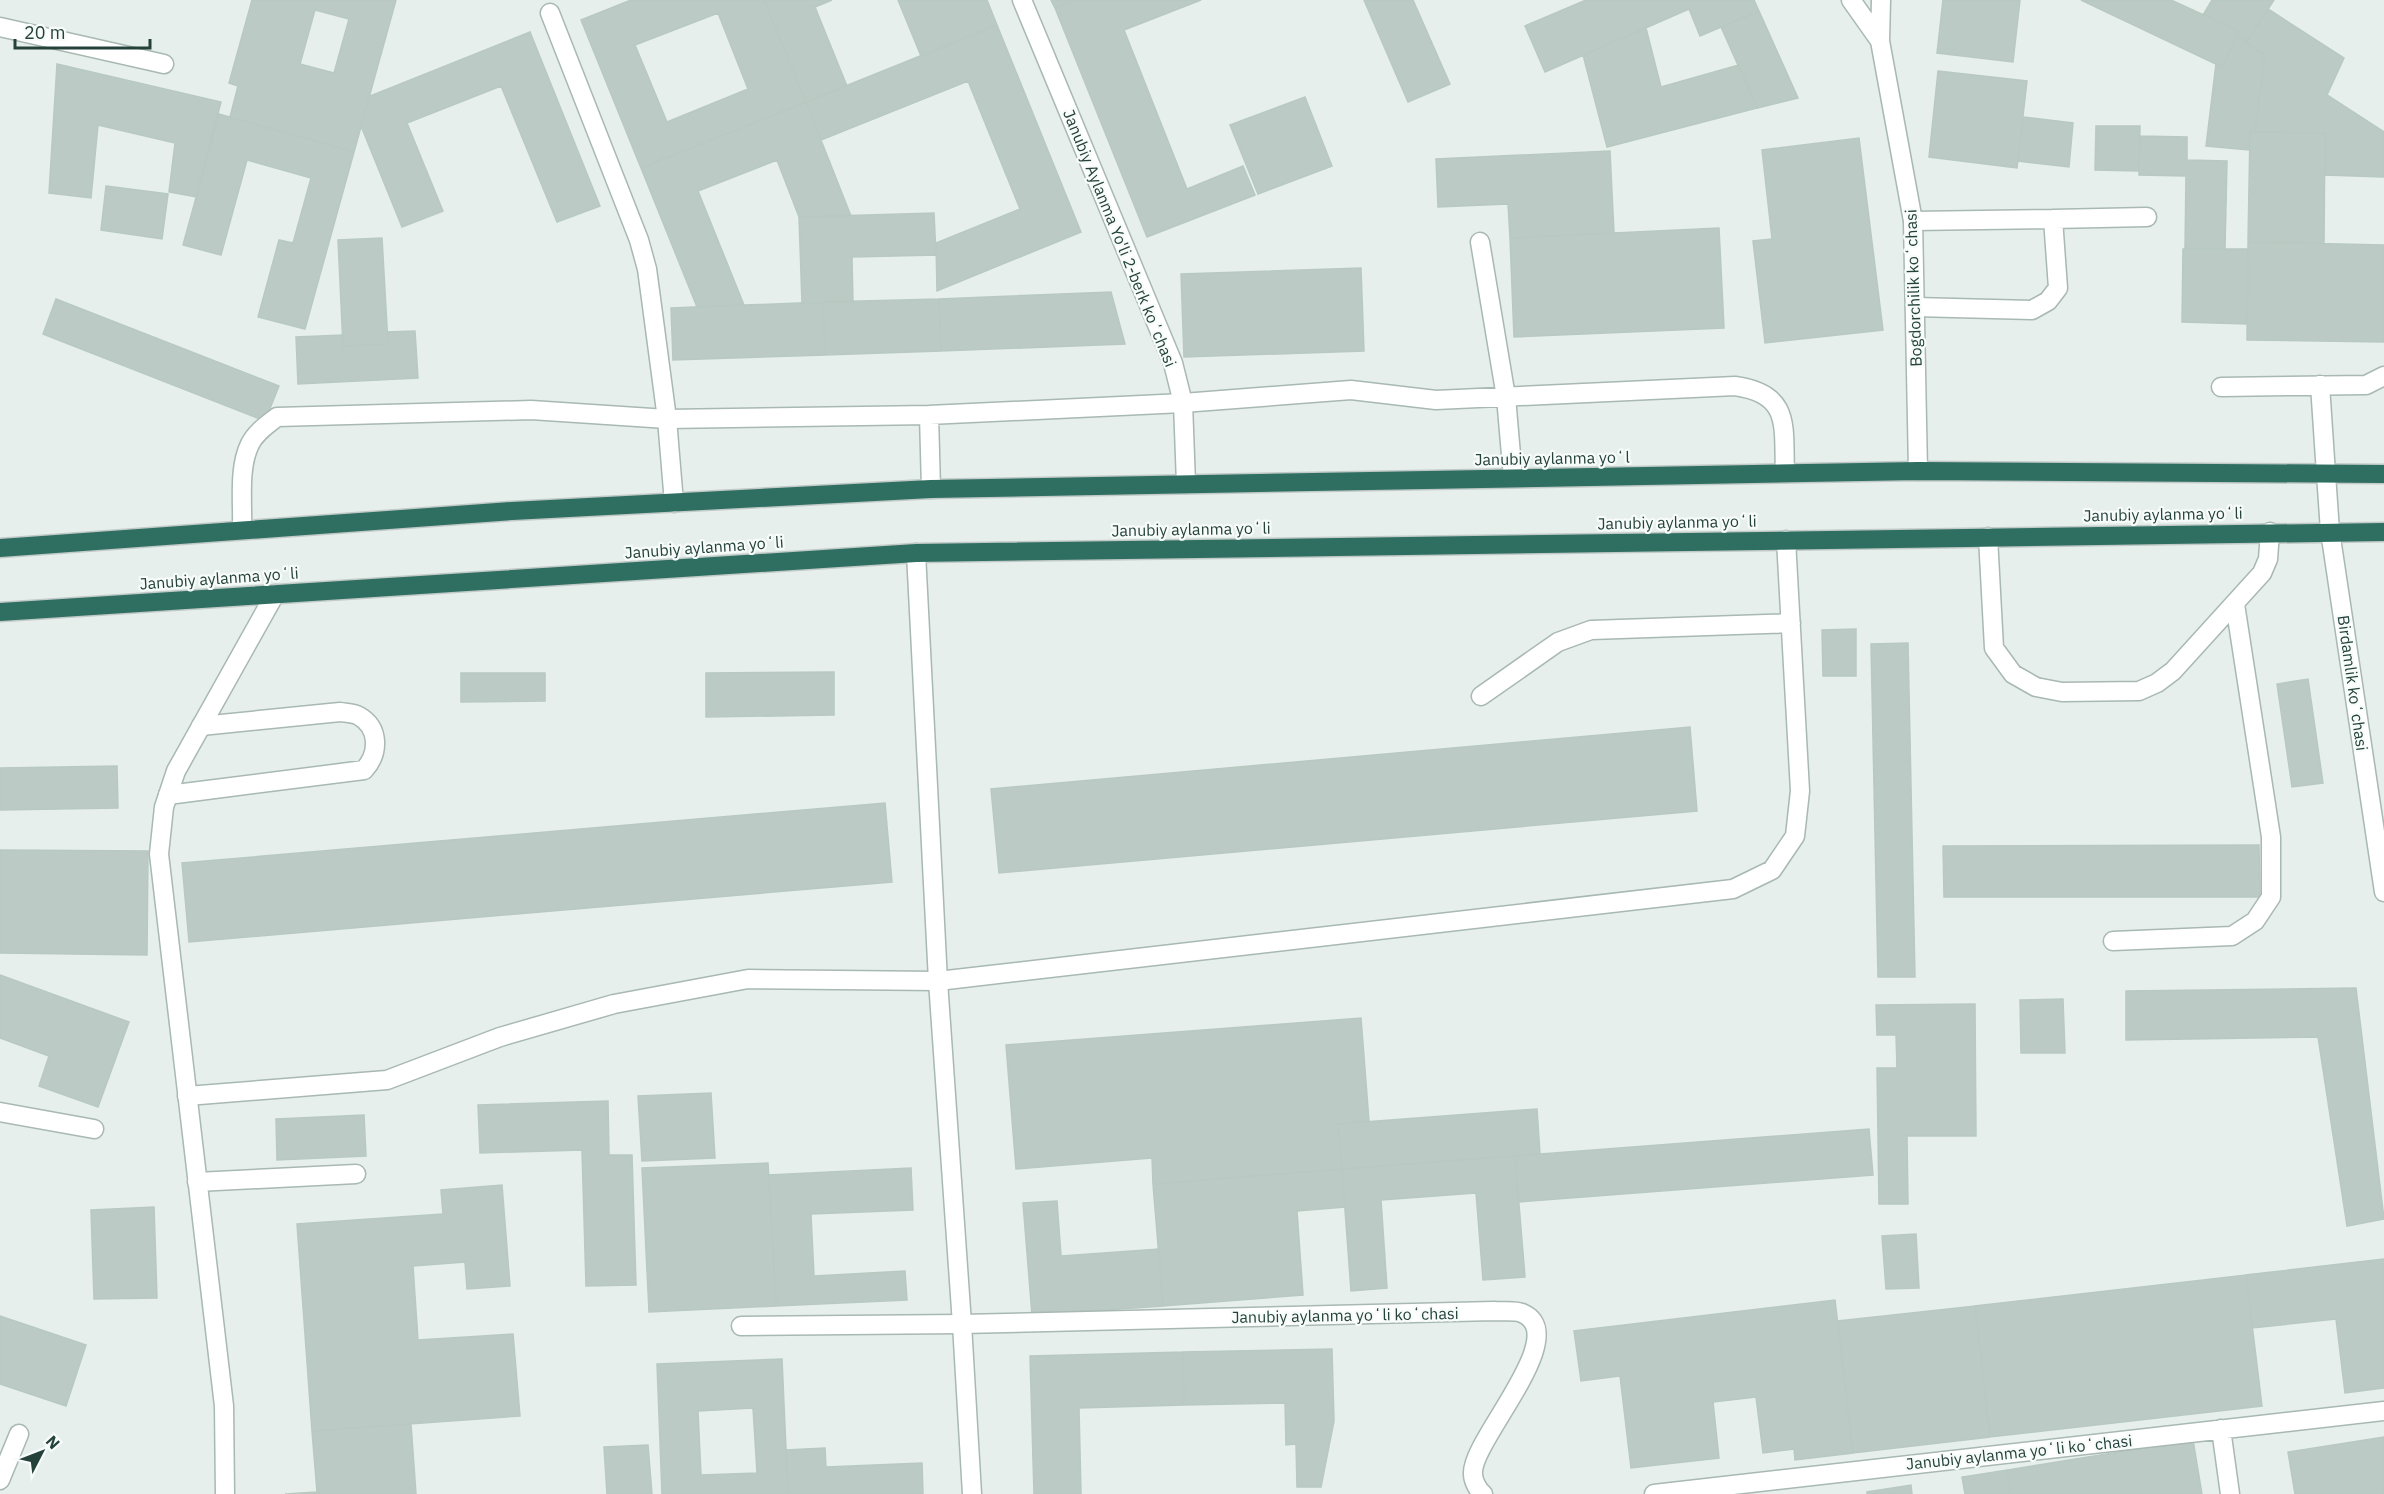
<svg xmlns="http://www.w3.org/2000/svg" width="2384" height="1494" font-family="'IBM Plex Sans',sans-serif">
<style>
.building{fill:#bbcac4;stroke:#b8c9c2;stroke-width:1.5;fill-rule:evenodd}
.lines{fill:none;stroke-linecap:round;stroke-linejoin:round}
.lane-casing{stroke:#a8b8b2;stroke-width:21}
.street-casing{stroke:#a8b8b2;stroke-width:21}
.highway-casing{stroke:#c2cac8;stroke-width:21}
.lane{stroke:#fff;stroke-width:18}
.street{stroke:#fff;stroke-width:18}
.highway{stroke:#2f6f62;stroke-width:18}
.labels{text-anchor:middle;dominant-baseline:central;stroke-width:4.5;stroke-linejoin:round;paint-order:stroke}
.street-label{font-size:16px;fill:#24423a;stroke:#f7fbf9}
</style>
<rect width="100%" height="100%" fill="#e6efeb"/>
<path class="building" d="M252 0H396L354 152 230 117 238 86 229 83ZM315 10 349 19 334 73 300 64Z
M631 0H764L806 102 641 168 581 20ZM718 13 748 89 667 122 635 45Z
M764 0H832L815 7 847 86 806 102Z
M898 0H987L997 25 921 56Z
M1051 0H1076L1055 8Z
M1076 0H1201L1124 30 1187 189 1243 166 1255 195 1147 237 1055 8Z
M1364 0H1413L1450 84 1408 102Z
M1586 0H1754L1759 11 1700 36 1689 9 1545 72 1525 26Z
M1943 0H2020L2013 62 1937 53Z
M2081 0H2171L2239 31 2222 67Z
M2212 0H2274L2246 43 2237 36 2239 31 2203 15Z
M2268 9 2344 58 2327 95 2384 132V177L2325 175V133L2255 132 2265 55 2246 43Z
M1759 11 1798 98 1757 108 1721 27Z
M997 25 1081 232 937 291 936 243 1020 209 968 81 821 140 806 102Z
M1646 28 1661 87 1739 65 1757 108 1607 147 1583 55Z
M530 32 600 206 557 222 501 86 407 123 443 211 402 227 361 126 370 96Z
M2237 36 2265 55 2255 132H2250L2249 150 2206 146 2216 64 2222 67Z
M57 64 221 102 196 197 169 192 175 143 98 125 91 198 49 193Z
M1938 71 2027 81 2017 168 1929 157Z
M1305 97 1332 166 1258 194 1230 125Z
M806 102 851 216 799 217 777 160 698 191 744 305 697 307 641 168Z
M219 114 354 152 305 329 258 317 279 240 293 243 311 178 247 160 221 255 183 245Z
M2023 117 2073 123 2069 167 2018 161Z
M2096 126H2140L2139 171 2095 170Z
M2250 132 2325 133 2324 243 2248 242Z
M2140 136 2187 137V160L2227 161 2225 249 2185 248 2186 176 2139 175Z
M1859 138 1883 330 1765 343 1753 241 1772 239 1762 150Z
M1610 151 1614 233 1510 238 1508 204 1438 207 1436 159Z
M106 186 168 194 162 239 101 230Z
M934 213 936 255 852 257 853 302 802 303 799 217Z
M1719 228 1724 328 1514 337 1510 238Z
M382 238 388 344 343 346 338 240Z
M2248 242 2384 245V342L2247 340Z
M2183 249H2248L2247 324 2182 322Z
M1361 268 1364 351 1184 357 1181 274Z
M1111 292 1125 344 941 351 939 299Z
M56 299 279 386 265 421 43 334Z
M939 299 941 351 825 355 823 302Z
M823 302 825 355 673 360 671 308Z
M415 331 418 378 298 384 296 337 343 335V346L388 344 387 332Z
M1856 629V676H1823L1822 630Z
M1908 643 1915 977H1878L1871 644Z
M834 672V715L706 717V673Z
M461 673H545V701L461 702Z
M2308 679 2323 783 2292 787 2277 684Z
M1690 727 1697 811 999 873 991 789Z
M117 766 118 808 0 810V768Z
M885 803 892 882 189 942 182 863Z
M2259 845 2260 897H1944L1943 846Z
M0 850 148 851 147 955 0 953Z
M0 975 129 1022 98 1107 39 1086 49 1056 0 1038Z
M2356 988 2384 1219 2347 1226 2318 1037 2126 1040V991Z
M2063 999 2065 1053H2021L2020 1000Z
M1975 1004 1976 1136H1907L1908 1204H1879L1877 1068H1897L1896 1035H1877L1876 1005Z
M1361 1018 1369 1121 1338 1124 1342 1169 1153 1184 1152 1158 1016 1169 1006 1045Z
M711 1093 715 1158 642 1161 638 1096Z
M608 1101 609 1155H632L636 1285 586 1286 582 1150 480 1153 478 1105Z
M1537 1109 1540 1154 1342 1169 1338 1124Z
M364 1115 366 1156 277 1160 276 1119Z
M1869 1129 1873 1175 1518 1202 1515 1156Z
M1515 1156 1525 1277 1483 1280 1476 1193 1381 1200 1387 1288 1351 1291 1342 1169Z
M768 1163 776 1306 649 1312 642 1168Z
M911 1168 913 1210 811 1214 814 1276 905 1271 907 1300 776 1306 769 1175Z
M1342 1169 1345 1207 1297 1211 1303 1295 1163 1306 1153 1184Z
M502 1185 510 1286 467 1289 465 1262 413 1266 418 1340 513 1334 520 1416 312 1431 297 1224 443 1214 441 1190Z
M1057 1201 1061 1256 1159 1249 1163 1306 1032 1315 1023 1203Z
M154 1207 157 1298 94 1299 91 1210Z
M1916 1234 1919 1288 1886 1289 1882 1236Z
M2384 1259V1388L2345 1393 2336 1319 2252 1328 2246 1275Z
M2246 1275 2262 1406 1990 1437 1975 1306Z
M1835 1300 1853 1453 1795 1460 1794 1449 1763 1453 1756 1397 1713 1402 1719 1458 1631 1468 1620 1376 1581 1381 1574 1331Z
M1975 1306 1990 1437 1853 1453 1838 1321Z
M0 1316 86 1345 66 1406 0 1384Z
M1332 1349 1334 1421 1321 1487H1297L1296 1444 1286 1445 1285 1403 1184 1405 1183 1352Z
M1183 1352 1184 1405 1079 1408 1081 1494H1034L1030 1356Z
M782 1359 788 1494H662L657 1364ZM753 1408 757 1473 701 1475 698 1411Z
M411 1424 416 1494H285L317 1492 312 1431Z
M2384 1437V1494H2295L2288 1452Z
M2193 1440 2202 1494H2011L2007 1470Z
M648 1445 652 1494H607L604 1447Z
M825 1448 826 1467 922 1463 923 1494H788L786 1450Z
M2007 1470 2011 1494H1965L1962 1477Z
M1911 1485 1912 1494H1867V1492Z"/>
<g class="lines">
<g class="lane-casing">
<path id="lane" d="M0 27 164 64
M2053 219 2147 217
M1913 221 2053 219 2058 288 2048 301 2032 310 1915 307
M1480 242 1506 397 1513 478
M2320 385 2326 474
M2221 387 2366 385 2384 376
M929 415 931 489
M242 530C243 503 238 468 250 444 256 432 267 425 277 417L531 410 667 419 929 415 1183 403 1351 390 1436 400 1735 386C1792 394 1783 427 1785 473
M1988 537 1994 648 2013 674 2036 687 2062 692 2139 691 2157 683 2173 671 2262 573 2268 559 2270 532
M1481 696 1558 642 1591 630 1791 623
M168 795 364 770C379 754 380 728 359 716 354 713 346 713 340 712L201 726
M2113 941 2232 936 2255 921 2271 897V837L2235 604
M187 1096 387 1080 500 1037 614 1004 748 979 938 981 1733 889 1772 870 1795 836 1800 791 1786 540
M0 1112 94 1129
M197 1182 356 1174
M741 1326 962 1324 1494 1311C1502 1312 1515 1310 1522 1313 1574 1335 1470 1441 1473 1474 1473 1481 1478 1490 1483 1494
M2221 1429 2230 1494
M0 1480 19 1434
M1654 1494 2384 1411"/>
</g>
<g class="street-casing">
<path id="street" d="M1022 0 1173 363 1183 403 1186 484
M1851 0 1880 41
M1881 0 1880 41 1913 221 1918 471
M550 13 639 240 647 269 652 306 667 419 674 503
M2326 474 2330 531 2384 892
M916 553 938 981 962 1324 972 1494
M225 1494 224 1406 159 854 164 807 176 771 275 594"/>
</g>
<g class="highway-casing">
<path id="highway" d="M0 548 512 511 931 489 1918 471 2384 474
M0 612 916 553 2384 532"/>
</g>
<use href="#lane" class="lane"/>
<use href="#street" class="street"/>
<use href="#highway" class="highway"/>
</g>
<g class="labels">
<g class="street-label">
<text transform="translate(1120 238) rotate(68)">Janubiy Аylanma Yo'li 2-berk koʼchasi</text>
<text transform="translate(1913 288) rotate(-92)">Bogdorchilik koʻchasi</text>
<text transform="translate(1552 458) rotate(-1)">Janubiy aylanma yoʻl</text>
<text transform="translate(2163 514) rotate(-1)">Janubiy aylanma yoʻli</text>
<text transform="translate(1677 522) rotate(-1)">Janubiy aylanma yoʻli</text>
<text transform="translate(1191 529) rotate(-1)">Janubiy aylanma yoʻli</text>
<text transform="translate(704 547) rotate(-4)">Janubiy aylanma yoʻli</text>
<text transform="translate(219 578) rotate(-4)">Janubiy aylanma yoʻli</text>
<text transform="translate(2353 683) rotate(82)">Birdamlik koʻchasi</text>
<text transform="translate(1345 1315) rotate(-1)">Janubiy aylanma yoʻli koʻchasi</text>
<text transform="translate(2019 1452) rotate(-6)">Janubiy aylanma yoʻli koʻchasi</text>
</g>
</g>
<g transform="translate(42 1452) rotate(48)" stroke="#f7fbf9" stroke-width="4.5" paint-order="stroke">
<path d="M0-4.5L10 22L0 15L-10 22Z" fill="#24423a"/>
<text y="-9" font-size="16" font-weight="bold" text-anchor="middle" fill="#24423a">N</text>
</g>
<path d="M15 39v9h135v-9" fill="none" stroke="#24423a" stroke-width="3"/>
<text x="24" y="39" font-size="18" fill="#24423a" stroke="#f7fbf9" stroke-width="4.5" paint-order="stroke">20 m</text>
</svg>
